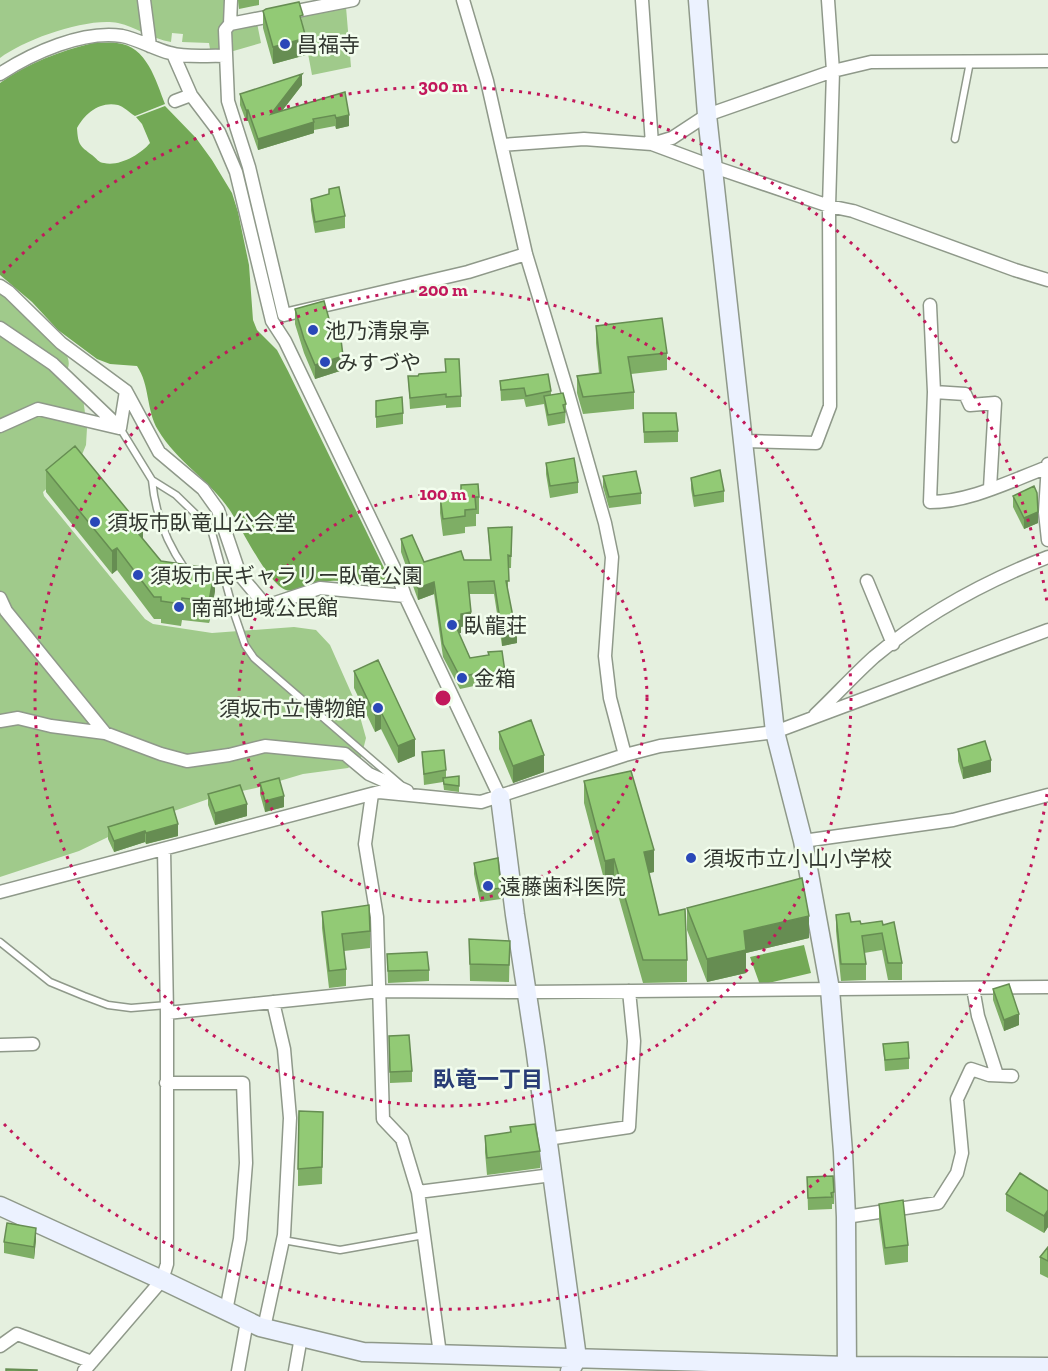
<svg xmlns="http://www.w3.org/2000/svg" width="1048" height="1371" font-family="'Zilla Slab','Noto Sans JP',serif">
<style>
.green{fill:#a0ca8b}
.water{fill:#73a956}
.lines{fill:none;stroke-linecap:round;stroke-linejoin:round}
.lane-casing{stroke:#8f998a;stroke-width:9}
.street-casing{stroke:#8f998a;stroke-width:15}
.secondary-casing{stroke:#8f998a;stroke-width:21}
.lane{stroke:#fff;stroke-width:6}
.street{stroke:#fff;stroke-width:12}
.secondary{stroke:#ecf2ff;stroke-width:18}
.wall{fill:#7eae65}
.shaded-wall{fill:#668d52}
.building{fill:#92ca75;stroke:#668d52;stroke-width:1.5}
.ring{fill:none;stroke:#c2185b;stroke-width:3;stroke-dasharray:3 6}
.poi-dot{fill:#2a48b8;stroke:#f2fded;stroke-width:2}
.labels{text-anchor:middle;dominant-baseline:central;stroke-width:5;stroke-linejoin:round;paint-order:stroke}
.poi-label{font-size:21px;fill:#31362f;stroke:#f2fded;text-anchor:start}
.neighbourhood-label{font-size:22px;font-weight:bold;fill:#293d76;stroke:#f2fded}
.centre{fill:#c2185b;stroke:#f2fded;stroke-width:3}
.ring-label{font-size:18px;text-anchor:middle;font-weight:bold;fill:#c2185b;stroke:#f2fded;stroke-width:5;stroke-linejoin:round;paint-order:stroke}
</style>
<rect width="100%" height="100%" fill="#e5f0df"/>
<path class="green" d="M0 0H227L226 21 219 26V49H210L209 43 182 42 183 34 172 33 171 42C152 39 136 27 118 23 88 17 25 39 0 58Z
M346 7 351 67 312 75 301 16Z
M257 23 261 43 230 52 229 28Z
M0 292 65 352C70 361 70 366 65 374L83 398 87 428 86 445 81 457 43 492 44 496 145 619 153 624 212 633 294 627 316 630 330 645 357 706 366 738 361 758 348 768 303 774 256 788 214 797 131 826 79 851 0 877Z"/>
<path class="water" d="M93 43C101 43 110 42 117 43 147 46 156 81 165 104L135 116C130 113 123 106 118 105 99 101 85 114 77 128 78 145 80 146 92 155 96 158 99 163 104 163 119 167 141 154 150 143L142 124 136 117 165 106 196 138 212 160 232 193 238 212 249 265 253 320 257 330 277 350 288 371 387 574 389 579 385 584C367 586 349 579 330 581 320 582 295 593 286 590 269 585 241 528 231 512 211 481 177 462 158 430 146 410 150 385 137 366L110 364 97 359 58 330 32 302 0 275V83C28 63 60 51 93 43Z
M804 945 811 973 760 985 750 957Z"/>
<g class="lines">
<g class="lane-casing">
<path id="lane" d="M955 139 970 62
M120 428 152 480
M185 569C166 542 155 513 152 480L176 495 211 529 234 613 245 645 254 658 400 784
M0 942 50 982 84 996 108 1005 131 1008 167 1005
M283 1240 340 1250 424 1235"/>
</g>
<g class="street-casing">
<path id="street" d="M144 0 150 46
M231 0 230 24 225 30 228 101 249 167 284 315 468 272 526 254
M463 0 487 81 526 254 568 393 605 523 612 557 605 656 610 698 625 755
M642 0 652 144
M230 24 353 0
M173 54 191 95 219 132 236 172 272 321 285 341 398 576 405 596 500 797
M0 74C32 53 83 30 122 36 138 39 154 49 170 53 186 58 208 55 225 56
M175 101 191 95
M652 144 672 138 707 115 833 71 871 62 1048 61
M502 145 584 139 652 144 714 167 829 206 853 211 1015 270 1048 280
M0 286 9 292 61 343 126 391 159 452 203 489 218 510 240 575 266 606 320 588 405 596
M930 305 934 392
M0 328 53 364 120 428
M0 426 38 409 119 428
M120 428 126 391
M743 441 816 443 830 406 829 206 833 71 828 0
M1048 464 1045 512 1048 540
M990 488 995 403 970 405 965 394 934 392 930 502C970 502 1010 481 1048 467
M867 581 893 644
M0 598 6 611 105 733
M815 715C835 696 854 675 874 657 925 614 986 581 1048 557
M0 721 18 718 51 726 105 733 161 754 187 761 229 755 265 746 345 754 369 774 407 791
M372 794 365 844 377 917 383 1119 402 1139 418 1192
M803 841 953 820 1048 795
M0 892 379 792 481 802 625 755 660 746 775 732 1048 630
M973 988 978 1016 997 1075
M167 1013 380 991 526 992 1048 987
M0 1045 33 1044
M166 1083H243L246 1163 240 1239 226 1311
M547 1139 629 1127 634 1041 629 991
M846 1217 938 1203 957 1173 962 1153 957 1099 971 1069 989 1075 1012 1076
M264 1328 284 1235 290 1118 284 1049 273 1002
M0 1346 17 1334 92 1362
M440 1354 418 1192 552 1175
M84 1371 162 1280 167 1264V1013L164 849
M238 1371 247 1321
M295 1371 301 1337"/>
</g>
<g class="secondary-casing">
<path id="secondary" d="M698 0 707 115 775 732 803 841 830 989 843 1152 846 1217 847 1371
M500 797 515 915 535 1047 577 1358 570 1371
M0 1206 162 1280 260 1327 363 1352 848 1366 1048 1367"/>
</g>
<use href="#lane" class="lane"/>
<use href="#street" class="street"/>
<use href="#secondary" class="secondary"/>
</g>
<path class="wall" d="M238 0H259V5L239 9Z
M263 11 303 26 306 55 273 64 263 28Z
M302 85 282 111 345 92 349 126 336 129 335 126 314 130V133L258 150 248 121H246L240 105V94Z
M329 189 345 216V228L315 233 311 210V199L329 194Z
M295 309 343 370 315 379 304 353 295 324Z
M596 326 667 353V370L631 374 634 392V409L583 414 577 393V376L599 373 596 343Z
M408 376 461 396V407L446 408V405L410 409Z
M500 381 551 391V395L566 404 565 423 548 426 544 404 526 407 524 399 501 401Z
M376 401 403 413V424L376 428Z
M643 413 678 431V442L644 443Z
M546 463 578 482V493L550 498 546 474Z
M46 470 143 539 161 561 215 591 209 623 182 620 181 626 161 623V619H154L117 570 112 574 46 492Z
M603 476 641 493V504L609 508 603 487Z
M691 478 724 491V502L694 507 691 489Z
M461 485 479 497V514H476V526L465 527V533L443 536 440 513V496L461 493Z
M1013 496 1038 523 1024 529 1013 507Z
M512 527 511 568H508V593L517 643 502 646 494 594H469L471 624 461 627V633H459L470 658 488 655V652L505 672V684L474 688V686L460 689 443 657 434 594 418 600 401 552V539L424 562 464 560H490L488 528Z
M354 671 415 756 398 763 381 729 375 732 354 688Z
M499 732 544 772 513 783 499 749Z
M958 749 991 772 963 779 958 761Z
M422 752 446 770V778L459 776V792L444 790 443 782 424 785Z
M584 781 654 872 649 873 659 915 687 960V982L643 983 614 881 605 883 584 803Z
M260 783 284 807 265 812 260 794Z
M208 794 247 816 215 825 208 805Z
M108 827 178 836 146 844 145 842 114 852 108 839Z
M474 863 501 888V899L480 902 474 874Z
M687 908 809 938 746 953V973L707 982 687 930Z
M322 912 370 931V948L344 951 346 969V986L329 988 322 928Z
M836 915 851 922 861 924 882 921 902 963V980H888L882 950 864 953 866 964V980L841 981 836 931Z
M469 939 510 941 509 982 470 981Z
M387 954 429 970V981L388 983Z
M993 989 1019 1025 1004 1031 993 1000Z
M389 1036 412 1071V1082L390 1083Z
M883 1044 909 1058V1069L885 1071Z
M323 1112 322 1184 298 1186V1169Z
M485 1136 540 1151V1168L487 1175 485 1152Z
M807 1177 834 1192V1204H832V1209L808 1210Z
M1048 1191V1227L1044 1233 1006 1211V1194Z
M879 1204 908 1245V1262L885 1265 879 1220Z
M36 1239 34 1259 4 1253V1242Z
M1048 1247V1278L1040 1274V1257Z"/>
<path class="shaded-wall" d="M306 38V55L273 64V47Z
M302 74V85L271 125V114Z
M246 110H248V121H246Z
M349 115V126L336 129V118Z
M314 122V133L258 150V139Z
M343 356V370L315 379V365Z
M1038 512V523L1024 529V518Z
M143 529V552L138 533Z
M117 548V570L112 574V551Z
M215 569V591L209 623V601Z
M434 582V594L418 600V588Z
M471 612V624L461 627V633L454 634V622L461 614Z
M517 630V643L502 646V633Z
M381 712V729L375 732V715Z
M415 739V756L398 763V746Z
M544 755V772L513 783V766Z
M991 760V772L963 779V768Z
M284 796V807L265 812V801Z
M247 804V816L215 825V813Z
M178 824V836L146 844V833Z
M145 831V842L114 852V841Z
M654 850V872L644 874V852Z
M614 859V881L605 883V861Z
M809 916V938L746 953V973L707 982V959L744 931Z
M1019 1014V1025L1004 1031V1020Z
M1048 1210V1227L1044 1233V1216Z
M36 1228V1239L34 1259V1247Z"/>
<path class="building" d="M299 2 303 15 300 16 306 38 273 47 263 11 266 9Z
M302 74 271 114 345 92 349 115 336 118 335 115 313 119 314 122 258 139 248 110H246L240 94Z
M339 187 345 216 315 222 311 199 329 194V189Z
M324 301 331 326 339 323 343 356 315 365 304 339 295 309Z
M662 318 667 353 628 357 634 392 583 397 577 376 601 373 596 326Z
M445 359H459L461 396 446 397V394L410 398 408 376H418L419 374 446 372Z
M548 374 551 391 526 396 524 388 501 390 500 381Z
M563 393 566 404 563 405 565 412 548 415 544 396Z
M402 397 403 413 376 417V401Z
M643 413H676L678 431 644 432Z
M75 446 143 529 138 533 161 561 215 569 209 601 182 598 181 604 161 601V597H154L117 548 112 551 46 470Z
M574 458 578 482 550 486 546 463Z
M720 470 724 491 694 496 691 478Z
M636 471 641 493 609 497 603 476Z
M478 484 479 497H475L476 509 465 510V516L443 519 440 496 461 493V485Z
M1034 486 1037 493 1038 512 1024 518 1013 496Z
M512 527 511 556 508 555 509 581H506L513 617H515L517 630 502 633 494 581 468 582 471 612 461 614V620L454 622 470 658 489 655 488 652 502 651 505 672 474 676V674L460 677 443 644 434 582 418 588 401 539 412 535 424 562 461 551 464 560H491L488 528Z
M378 660 415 739 398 746 381 712 375 715 354 671Z
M531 720 544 755 513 766 499 732Z
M985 741 991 760 963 768 958 749Z
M444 750 446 770 424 774 422 752Z
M631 771 654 850 644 852 659 915 685 909 687 960H643L614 859 605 861 584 781Z
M459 776V786L444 784 443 778Z
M279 778 284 796 265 801 260 783Z
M240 785 247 804 215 813 208 794Z
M173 807 178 824 146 833 145 831 114 841 108 827Z
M498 858 501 888 480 891 474 863Z
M802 878 809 916 744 931 746 950 707 959 687 908Z
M369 905 370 931 342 934 346 969 329 971 322 912Z
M849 913 851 922 860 921 861 924 882 921 883 925 894 922 902 963H888L882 933 862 936 866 964H841L836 915Z
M469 939 510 941 509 965 470 964Z
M427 952 429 970 388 971 387 954Z
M1009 984 1019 1014 1004 1020 993 989Z
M409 1035 412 1071 390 1072 389 1036Z
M908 1042 909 1058 885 1060 883 1044Z
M299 1111 323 1112 322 1167 298 1169Z
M535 1124 540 1151 487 1158 485 1136 511 1132 510 1127Z
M1020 1173 1048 1191V1210L1044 1216 1006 1194Z
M833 1176 834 1192 831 1193 832 1197 808 1198 807 1177Z
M903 1200 908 1245 885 1248 879 1204Z
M7 1223 36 1228 34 1247 4 1242Z
M1048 1247V1261L1040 1257Z
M6 1369 37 1370V1371H6Z"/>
<g class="ring">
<circle cx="443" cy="698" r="204"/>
<circle cx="443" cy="698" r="408"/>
<path d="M1047 794A612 612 0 0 1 3 1123M3 273A612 612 0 0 1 1047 602"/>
</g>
<g class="poi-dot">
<circle cx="285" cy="44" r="6"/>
<circle cx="313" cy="330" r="6"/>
<circle cx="325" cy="362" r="6"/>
<circle cx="95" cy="522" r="6"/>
<circle cx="138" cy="575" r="6"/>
<circle cx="179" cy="607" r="6"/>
<circle cx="452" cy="625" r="6"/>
<circle cx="462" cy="678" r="6"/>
<circle cx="378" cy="708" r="6"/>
<circle cx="691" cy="858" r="6"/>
<circle cx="488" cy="886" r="6"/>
</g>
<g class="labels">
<g class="poi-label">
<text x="297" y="44">昌福寺</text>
<text x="325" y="330">池乃清泉亭</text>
<text x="337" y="362">みすづや</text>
<text x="107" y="522">須坂市臥竜山公会堂</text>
<text x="150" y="575">須坂市民ギャラリー臥竜公園</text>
<text x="191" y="607">南部地域公民館</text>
<text x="464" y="625">臥龍荘</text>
<text x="474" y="678">金箱</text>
<text x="366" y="708" text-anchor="end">須坂市立博物館</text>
<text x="703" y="858">須坂市立小山小学校</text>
<text x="500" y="886">遠藤歯科医院</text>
</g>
<g class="neighbourhood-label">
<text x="488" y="1079">臥竜一丁目</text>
</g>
</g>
<circle cx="443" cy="698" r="9" class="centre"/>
<g class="ring-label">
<text x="443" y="92">300 m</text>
<text x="443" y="296">200 m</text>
<text x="443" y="500">100 m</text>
</g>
</svg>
